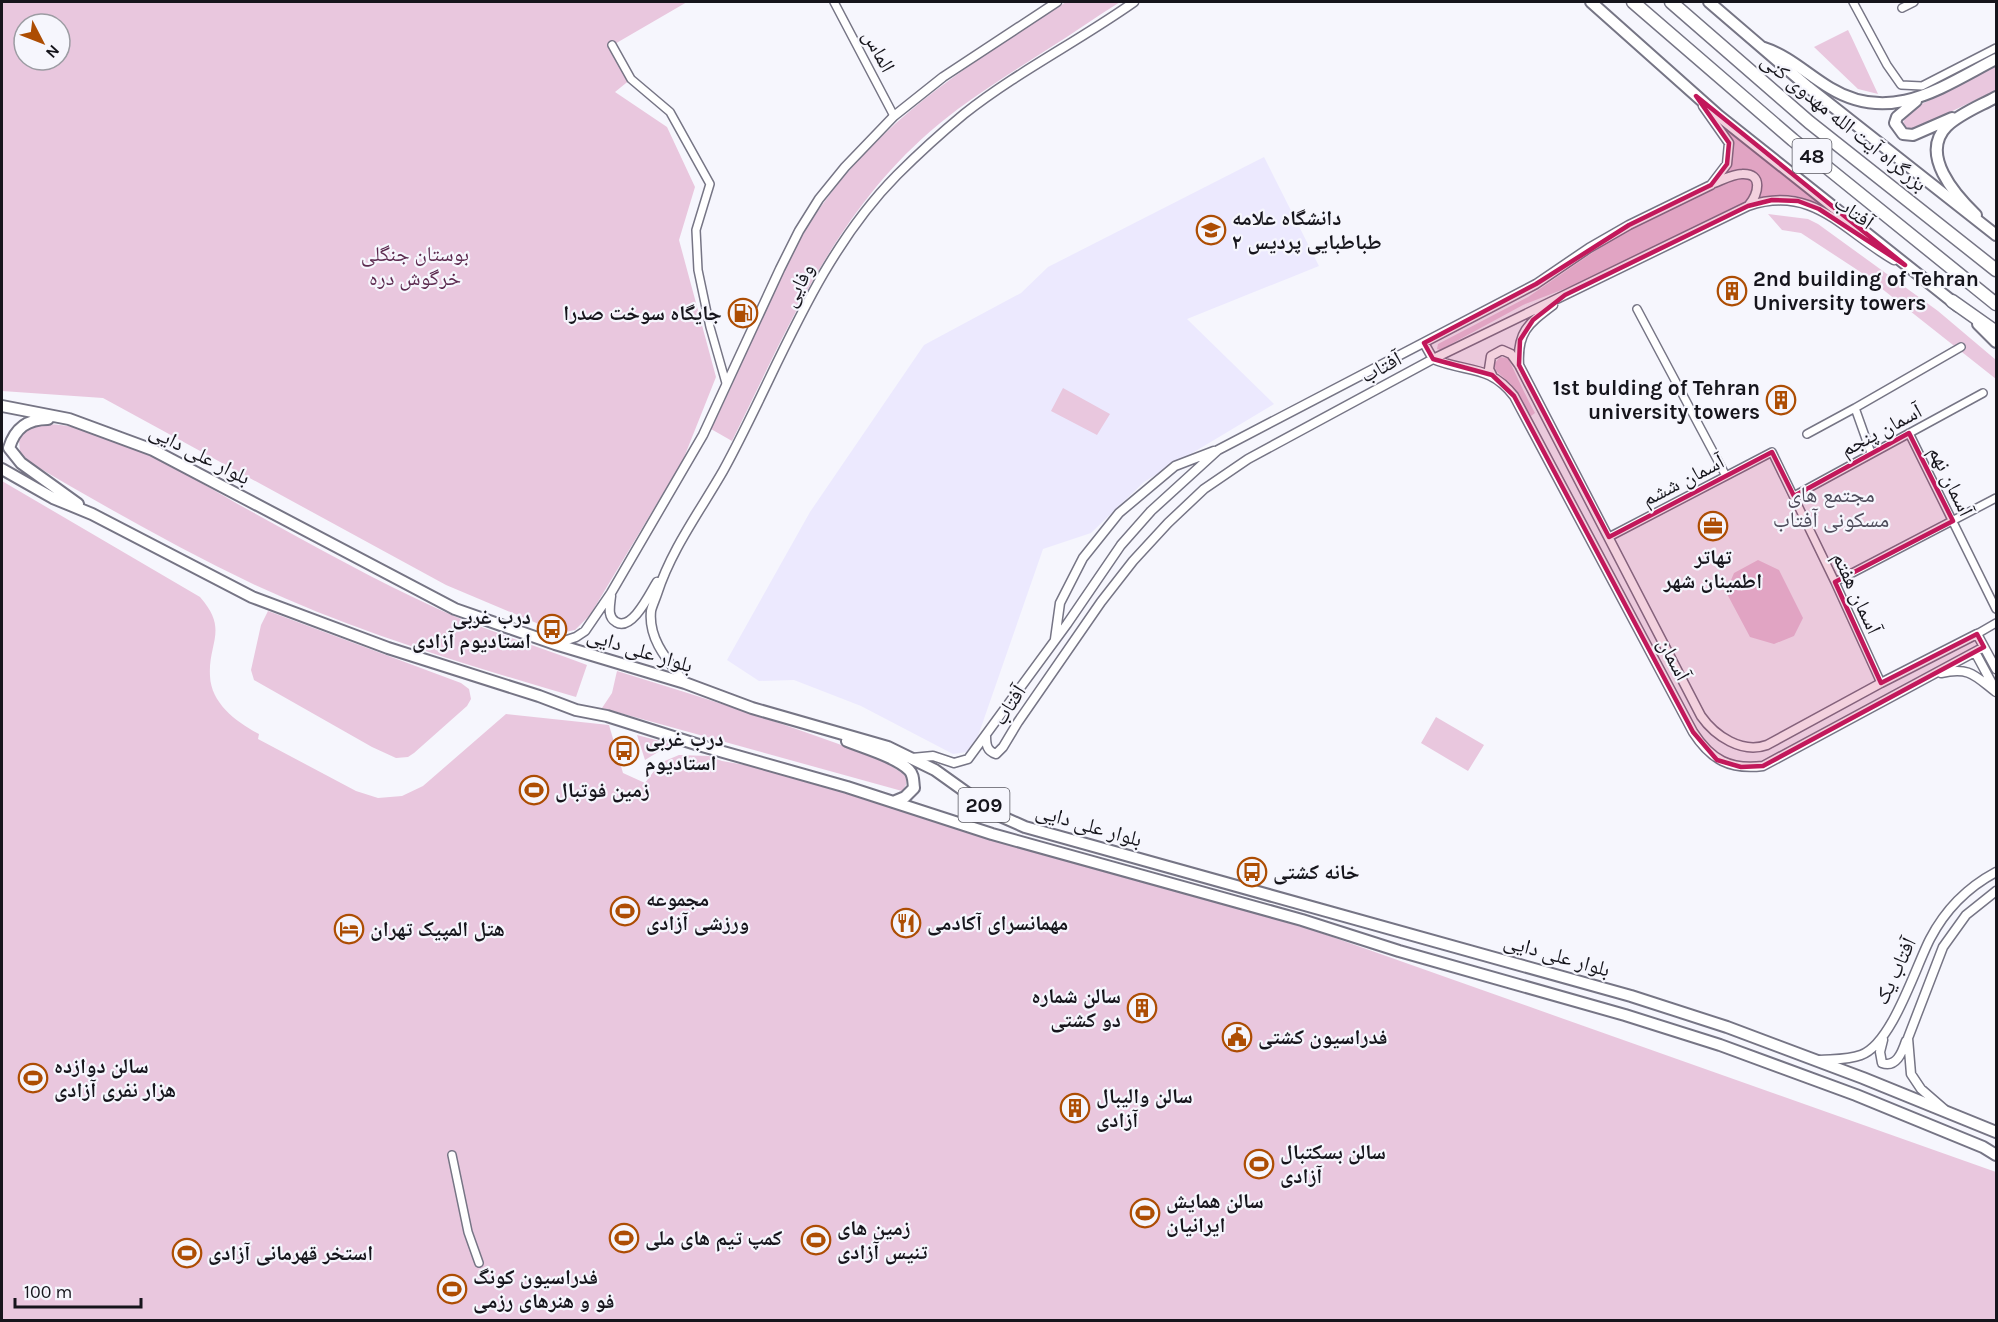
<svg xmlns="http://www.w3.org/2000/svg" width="1998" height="1322" font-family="Karla,'Noto Naskh Arabic',sans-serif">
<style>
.built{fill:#ece9fe}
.green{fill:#e9c7de;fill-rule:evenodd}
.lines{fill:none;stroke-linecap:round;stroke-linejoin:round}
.minor-casing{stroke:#767585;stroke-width:10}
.tertiary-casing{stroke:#767585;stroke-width:11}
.secondary-casing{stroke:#767585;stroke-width:14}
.primary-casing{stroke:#767585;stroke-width:14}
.trunk-casing{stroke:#767585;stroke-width:15}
.minor{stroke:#fff;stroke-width:7}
.tertiary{stroke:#fff;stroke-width:8}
.secondary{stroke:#fff;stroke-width:10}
.primary{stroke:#fff;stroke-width:10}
.trunk{stroke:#fff;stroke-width:12}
.marked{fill:#c2185b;fill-opacity:0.2;stroke:#c2185b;stroke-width:4.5;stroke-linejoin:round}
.labels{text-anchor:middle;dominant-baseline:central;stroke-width:4.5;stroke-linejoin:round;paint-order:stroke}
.shield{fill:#f6f6fd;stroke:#595860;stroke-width:1.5}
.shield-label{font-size:20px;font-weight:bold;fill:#16151c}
.street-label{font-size:21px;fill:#16151c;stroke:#f6f6fd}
.poi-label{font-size:21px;font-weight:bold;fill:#16151c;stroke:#f6f6fd;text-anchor:start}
.park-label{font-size:21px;fill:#5c2a4f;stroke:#f6f6fd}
.neighbourhood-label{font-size:22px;fill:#4e4c5b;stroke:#f6f6fd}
</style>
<rect width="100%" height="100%" fill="#f6f6fd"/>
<path class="built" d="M1264 157 1319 266 1187 319 1274 404 1144 482 1091 533 1043 549 978 736 967 752 953 754 861 706 794 680 759 681 727 660 810 512 924 345 1021 293 1048 267Z"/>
<path class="green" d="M2 2H687L613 45 631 79 615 92 667 127 695 187 679 240 716 377 683 460 590 615 575 630 560 633 446 585 103 398 2 391ZM24 24H60V60H24Z
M1066 2H1120C1096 17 1072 34 1048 49 1011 73 973 96 939 124 836 209 790 324 732 441L711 429C742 368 765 303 798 243 862 130 961 70 1066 2Z
M1848 30 1851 36 1878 94 1858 89 1814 47Z
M1996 66V90L1911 131 1906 129 1903 123 1907 114 1922 104Z
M1714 118 1789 180 1867 239C1844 222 1818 198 1788 195 1779 195 1769 197 1760 198L1761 180 1748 170H1739L1718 180C1739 155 1737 142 1714 118Z
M1739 177C1747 178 1753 180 1754 189L1747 202 1739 207 1616 269 1523 305 1440 350 1437 349 1438 344 1528 297 1617 236 1674 206Z
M1768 214 1808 219 1818 224 1938 311 1996 360V379L1862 273 1801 233 1782 230Z
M1500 357 1508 358C1517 376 1525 395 1535 413L1531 416 1511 384 1496 371 1494 364Z
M1063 388 1110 414 1097 435 1051 411Z
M42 424C107 423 190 477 245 508 308 543 373 579 438 609 486 631 538 646 587 665L576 697C467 665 356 632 253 584 176 547 102 505 29 462L20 452 19 440 26 431Z
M2 481 200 597C229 630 208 642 210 676 211 704 238 723 259 734L258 739 356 791 378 798 402 796 423 786 506 714 609 725 623 773 645 783 660 763 679 755 709 756 722 761 775 770 998 841 1307 928 1996 1172V1320H2Z
M1758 560 1779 570 1803 618 1794 636 1774 644 1750 637 1726 592 1734 573Z
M268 611 461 683 469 689 471 699 467 706 414 753 408 757 396 758 372 747 254 680 251 670 261 625Z
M617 671C685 692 752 713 819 737 848 748 883 757 907 777L906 785 902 791 602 708 612 693Z
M1436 717 1484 745 1468 771 1421 743Z
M637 735 671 744 645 760Z"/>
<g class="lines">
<g class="minor-casing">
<path id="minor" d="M834 2 894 116
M1853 2 1887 65 1901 85 1922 86 1996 48
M1902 8 1914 2
M612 45 631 79 670 112 710 184 696 230 698 270 710 327 726 383
M1637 309 1726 476
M1855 408 1871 453
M1909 433 1996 609
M1807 434 1855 408 1961 347
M1794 496 1983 393
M1609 537 1772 452 1835 582 1881 683
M1835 582 1996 498
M1977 634 1996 623
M452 1155 468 1232 479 1263"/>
</g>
<g class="tertiary-casing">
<path id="tertiary" d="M1714 183C1722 180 1733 174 1742 174 1764 173 1758 194 1749 205
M1424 343 1433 359C1467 373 1489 364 1514 396L1693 732C1711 760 1730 770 1763 766L1984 647
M1519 365C1517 332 1528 324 1553 305
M1492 375 1489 369 1491 356 1502 350 1511 354 1519 365 1701 716C1715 736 1742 754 1767 745L1881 683 1977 634 1996 669
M611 596C610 606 607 617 616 622 632 632 650 593 657 582
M1055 639 1060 603 1083 558 1119 513 1175 466 1214 451
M555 644 576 637 585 631 611 593 703 435 780 269 799 231 819 199 845 167 894 116 943 77 1057 2
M1975 652 1995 689
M1941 673C1970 667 1974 675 1996 692
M685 683C669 662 648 640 651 611 652 606 655 600 657 594 671 550 700 511 723 471 778 371 815 258 897 175 918 154 941 133 964 114 1017 72 1079 41 1134 2
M986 736C986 745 987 751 996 754L1003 747 1018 722 1101 602 1133 561 1168 523 1204 489 1248 459 1433 359 1748 206C1813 184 1842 230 1894 260
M912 758 933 756 954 763 968 759 1067 624 1121 545 1151 511 1218 450 1536 284 1589 248 1629 225 1711 185 1727 164 1729 143 1703 106
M1883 1040 1880 1052 1882 1063C1896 1068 1902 1053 1906 1041
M1820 1060C1833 1059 1848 1060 1861 1055 1892 1044 1915 968 1930 939 1945 910 1968 887 1996 872
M1944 1109 1921 1089 1911 1074 1908 1038 1943 947 1966 915 1996 891"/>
</g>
<g class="secondary-casing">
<path id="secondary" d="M1764 48C1789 56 1808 75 1830 88 1891 125 1942 87 1996 59
M1916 101 1897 117 1895 123 1903 134 1913 135 1952 118
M1976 215C1955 195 1919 154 1947 126 1961 113 1980 106 1996 97"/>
</g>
<g class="primary-casing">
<path id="primary" d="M1591 2 1719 116 1958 306
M1709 2 1808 87 1996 235
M1978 324 1996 342
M2 406 69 419 153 450 455 609 555 644 685 683 752 708 888 747 935 770 998 815 1025 827 1631 996 1727 1027 1863 1078 1996 1132
M48 419C27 419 15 428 9 448L21 463 78 504
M2 469 53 498 92 514 252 597 388 648 539 696 576 710 607 716 702 746 847 787 992 834 1302 920 1399 951 1625 1015 1720 1045 1856 1095 1983 1147 1996 1155
M847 741C864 748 896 757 909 770 914 775 913 781 914 788L905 797 893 802"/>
</g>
<g class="trunk-casing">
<path id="trunk" d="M1633 2 1793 140 1996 304
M1671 2 1809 122 1996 270
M1952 301 1996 332"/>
</g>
<use href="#minor" class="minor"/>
<use href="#tertiary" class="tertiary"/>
<use href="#secondary" class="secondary"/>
<use href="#primary" class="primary"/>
<use href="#trunk" class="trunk"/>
</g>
<path class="marked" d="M1696 96 1905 265 1819 209 1798 201 1772 200 1748 206 1565 295 1533 320 1520 340 1519 365 1609 537 1772 452 1794 496 1909 433 1953 521 1835 582 1881 683 1977 634 1984 647 1763 766 1741 767 1717 760 1693 732 1514 396 1492 375 1433 359 1424 343 1536 284 1629 225 1711 185 1727 164 1729 143Z"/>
<defs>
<g id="university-ring" transform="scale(1.5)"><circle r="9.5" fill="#f6f6fd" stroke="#ad4d03" stroke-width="1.5"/><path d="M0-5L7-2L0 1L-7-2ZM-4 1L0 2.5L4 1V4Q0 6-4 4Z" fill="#ad4d03"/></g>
<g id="building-ring" transform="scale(1.5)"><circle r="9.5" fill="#f6f6fd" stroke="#ad4d03" stroke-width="1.5"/><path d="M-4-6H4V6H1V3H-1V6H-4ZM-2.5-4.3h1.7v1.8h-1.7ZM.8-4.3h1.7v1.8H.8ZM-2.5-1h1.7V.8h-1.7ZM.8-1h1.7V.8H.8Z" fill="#ad4d03"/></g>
<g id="fuel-ring" transform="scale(1.5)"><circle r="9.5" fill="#f6f6fd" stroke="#ad4d03" stroke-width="1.5"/><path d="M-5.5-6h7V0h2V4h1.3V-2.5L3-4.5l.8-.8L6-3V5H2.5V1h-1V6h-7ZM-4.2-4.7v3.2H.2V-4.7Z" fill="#ad4d03"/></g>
<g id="office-ring" transform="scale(1.5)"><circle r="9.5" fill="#f6f6fd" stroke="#ad4d03" stroke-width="1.5"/><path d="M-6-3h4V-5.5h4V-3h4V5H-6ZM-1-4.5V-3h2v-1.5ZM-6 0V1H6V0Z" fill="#ad4d03"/></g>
<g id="bus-ring" transform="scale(1.5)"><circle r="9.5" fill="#f6f6fd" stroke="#ad4d03" stroke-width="1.5"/><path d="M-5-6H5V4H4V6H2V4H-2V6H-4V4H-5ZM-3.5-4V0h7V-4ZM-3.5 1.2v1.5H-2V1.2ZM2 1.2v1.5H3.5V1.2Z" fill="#ad4d03"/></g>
<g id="stadium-ring" transform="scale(1.5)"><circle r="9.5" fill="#f6f6fd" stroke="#ad4d03" stroke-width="1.5"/><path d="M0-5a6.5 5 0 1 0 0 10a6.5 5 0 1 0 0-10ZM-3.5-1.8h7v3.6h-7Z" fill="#ad4d03"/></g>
<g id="restaurant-ring" transform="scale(1.5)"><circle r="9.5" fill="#f6f6fd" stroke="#ad4d03" stroke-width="1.5"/><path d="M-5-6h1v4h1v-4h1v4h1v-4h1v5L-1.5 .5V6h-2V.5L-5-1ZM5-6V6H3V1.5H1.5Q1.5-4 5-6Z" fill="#ad4d03"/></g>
<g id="hotel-ring" transform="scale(1.5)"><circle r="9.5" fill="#f6f6fd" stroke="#ad4d03" stroke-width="1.5"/><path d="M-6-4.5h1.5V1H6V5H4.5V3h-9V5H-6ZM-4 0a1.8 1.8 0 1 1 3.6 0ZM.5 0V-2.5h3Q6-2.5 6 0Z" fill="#ad4d03"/></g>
<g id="civic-ring" transform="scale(1.5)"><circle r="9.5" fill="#f6f6fd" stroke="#ad4d03" stroke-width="1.5"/><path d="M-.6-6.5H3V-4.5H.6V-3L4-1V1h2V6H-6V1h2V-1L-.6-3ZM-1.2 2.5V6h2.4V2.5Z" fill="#ad4d03"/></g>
</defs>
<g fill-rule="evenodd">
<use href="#university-ring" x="1211" y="230"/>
<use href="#building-ring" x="1732" y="291"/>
<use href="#fuel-ring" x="743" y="313"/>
<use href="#building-ring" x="1781" y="400"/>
<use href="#office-ring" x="1713" y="526"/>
<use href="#bus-ring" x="552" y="629"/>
<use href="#bus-ring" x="624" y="751"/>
<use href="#stadium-ring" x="534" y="790"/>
<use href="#bus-ring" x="1252" y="872"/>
<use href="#stadium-ring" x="625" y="911"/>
<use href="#restaurant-ring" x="906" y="923"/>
<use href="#hotel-ring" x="349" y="929"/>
<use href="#building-ring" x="1142" y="1008"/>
<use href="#civic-ring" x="1237" y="1037"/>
<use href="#stadium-ring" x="33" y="1078"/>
<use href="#building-ring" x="1075" y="1108"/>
<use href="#stadium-ring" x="1259" y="1164"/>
<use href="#stadium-ring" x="1145" y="1213"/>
<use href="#stadium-ring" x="624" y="1238"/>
<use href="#stadium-ring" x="816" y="1240"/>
<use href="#stadium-ring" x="187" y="1253"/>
<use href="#stadium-ring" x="452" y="1289"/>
</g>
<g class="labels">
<g class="shield">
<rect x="1792.5" y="139" width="39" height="34" rx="4.5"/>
<rect x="958.5" y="788" width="51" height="34" rx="4.5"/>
</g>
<g class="shield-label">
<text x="1812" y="156">48</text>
<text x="984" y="805">209</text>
</g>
<g class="street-label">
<text transform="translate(879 51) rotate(62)">الماس</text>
<text transform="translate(1844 122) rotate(39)">بزرگراه آیت الله مهدوی کنی</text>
<text transform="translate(1854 212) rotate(35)">آفتاب</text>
<text transform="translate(798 285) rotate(-62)">وفایی</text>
<text transform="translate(1381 367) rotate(-28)">آفتاب</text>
<text transform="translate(1881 430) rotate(-28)">آسمان پنجم</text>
<text transform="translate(200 454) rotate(27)">بلوار علی دایی</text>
<text transform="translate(1683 480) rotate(-27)">آسمان ششم</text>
<text transform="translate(1951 481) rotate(64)">آسمان نهم</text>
<text transform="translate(1857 593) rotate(65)">آسمان هفتم</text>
<text transform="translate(640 650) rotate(17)">بلوار علی دایی</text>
<text transform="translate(1674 659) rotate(62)">آسمان</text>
<text transform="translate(1009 705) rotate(-57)">آفتاب</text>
<text transform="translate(1089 825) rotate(16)">بلوار علی دایی</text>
<text transform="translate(1557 955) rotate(16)">بلوار علی دایی</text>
<text transform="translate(1895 971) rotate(-65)">آفتاب یک</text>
</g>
<g class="poi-label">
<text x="1232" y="218">دانشگاه علامه<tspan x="1232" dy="24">طباطبایی پردیس ۲</tspan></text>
<text x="1753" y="279">2nd building of Tehran<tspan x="1753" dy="24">University towers</tspan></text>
<text x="722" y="313" text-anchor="end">جایگاه سوخت صدرا</text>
<text x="1760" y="388" text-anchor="end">1st bulding of Tehran<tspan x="1760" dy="24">university towers</tspan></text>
<text x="1713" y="557" text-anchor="middle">تهاتر<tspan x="1713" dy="24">اطمینان شهر</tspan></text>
<text x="531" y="617" text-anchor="end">درب غربی<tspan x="531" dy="24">استادیوم آزادی</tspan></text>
<text x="645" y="739">درب غربی<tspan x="645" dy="24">استادیوم</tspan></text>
<text x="555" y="790">زمین فوتبال</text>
<text x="1273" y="872">خانه کشتی</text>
<text x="646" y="899">مجموعه<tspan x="646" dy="24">ورزشی آزادی</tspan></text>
<text x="927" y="923">مهمانسرای آکادمی</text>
<text x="370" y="929">هتل المپیک تهران</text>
<text x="1121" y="996" text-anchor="end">سالن شماره<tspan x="1121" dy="24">دو کشتی</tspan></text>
<text x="1258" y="1037">فدراسیون کشتی</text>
<text x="54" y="1066">سالن دوازده<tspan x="54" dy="24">هزار نفری آزادی</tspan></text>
<text x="1096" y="1096">سالن والیبال<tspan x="1096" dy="24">آزادی</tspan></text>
<text x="1280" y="1152">سالن بسکتبال<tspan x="1280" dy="24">آزادی</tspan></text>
<text x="1166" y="1201">سالن همایش<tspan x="1166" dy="24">ایرانیان</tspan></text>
<text x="837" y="1228">زمین های<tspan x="837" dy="24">تنیس آزادی</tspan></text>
<text x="645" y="1238">کمپ تیم های ملی</text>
<text x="208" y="1253">استخر قهرمانی آزادی</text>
<text x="473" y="1277">فدراسیون کونگ<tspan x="473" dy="24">فو و هنرهای رزمی</tspan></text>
</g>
<g class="park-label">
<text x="415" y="254">بوستان جنگلی<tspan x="415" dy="24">خرگوش دره</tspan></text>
</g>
<g class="neighbourhood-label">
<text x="1831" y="495">مجتمع های<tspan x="1831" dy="25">مسکونی آفتاب</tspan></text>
</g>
</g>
<rect width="1998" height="1322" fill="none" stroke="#16151c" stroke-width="6"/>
<g transform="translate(42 42) rotate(132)"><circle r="28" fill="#f6f6fd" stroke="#9c9ca3" stroke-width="1.5"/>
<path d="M0-4.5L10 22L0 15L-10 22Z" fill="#ad4d03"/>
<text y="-9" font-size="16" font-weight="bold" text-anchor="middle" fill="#16151c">N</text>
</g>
<path d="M15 1298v9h126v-9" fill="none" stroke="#16151c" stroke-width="3"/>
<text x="24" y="1298" font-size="18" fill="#16151c" stroke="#f6f6fd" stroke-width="4.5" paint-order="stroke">100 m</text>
</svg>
